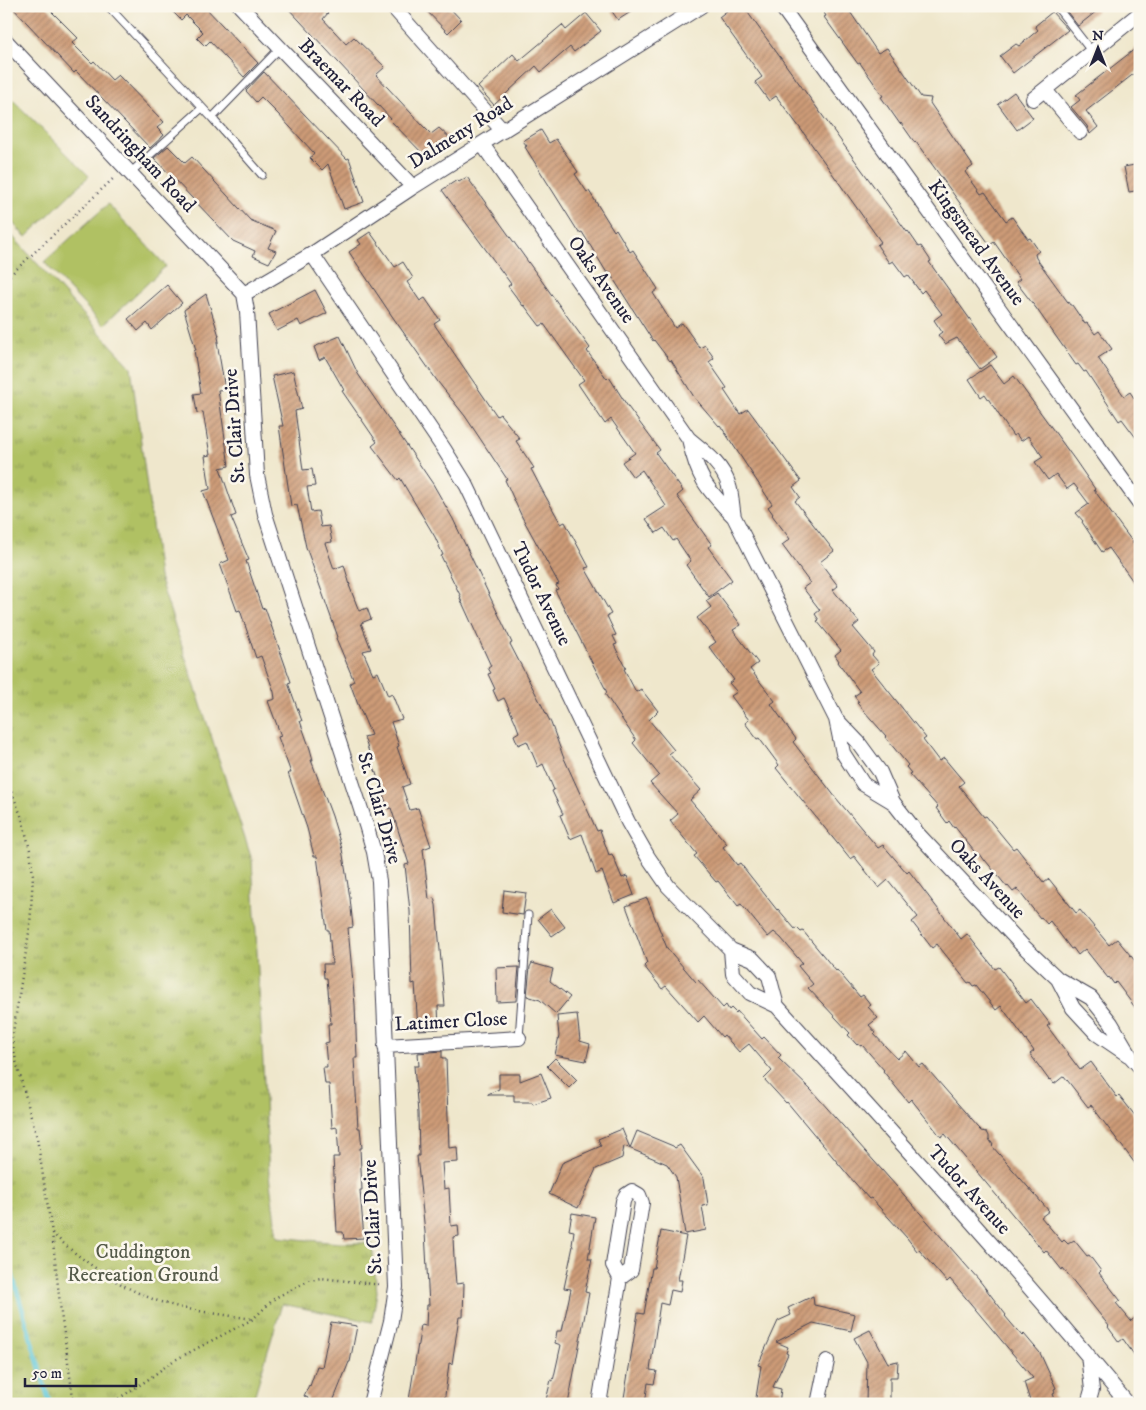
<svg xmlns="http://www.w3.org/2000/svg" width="1146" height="1410" font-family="'IM FELL DW Pica',serif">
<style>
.park{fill:url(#park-tufts);stroke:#697250}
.pitch{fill:#b0c164;stroke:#697250}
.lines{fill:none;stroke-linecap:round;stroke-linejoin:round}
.stream{stroke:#5ec7d9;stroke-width:4.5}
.building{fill:url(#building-hatch)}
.service-casing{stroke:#414051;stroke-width:9}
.minor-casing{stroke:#414051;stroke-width:16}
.path{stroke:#414051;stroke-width:2.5;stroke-dasharray:1 4;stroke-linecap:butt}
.service{stroke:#fff;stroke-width:7}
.minor{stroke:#fff;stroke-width:14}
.labels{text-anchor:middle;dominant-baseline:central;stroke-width:5;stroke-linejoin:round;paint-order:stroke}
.street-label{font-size:20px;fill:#22223b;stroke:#fbf7ec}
.park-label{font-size:20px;fill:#545a49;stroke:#fbf7ec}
</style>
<defs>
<pattern id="park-tufts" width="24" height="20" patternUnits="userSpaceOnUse" patternTransform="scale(1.25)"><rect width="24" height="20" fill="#b0c164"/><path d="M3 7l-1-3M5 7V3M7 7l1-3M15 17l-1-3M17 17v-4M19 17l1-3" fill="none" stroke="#8f9c54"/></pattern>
<pattern id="building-hatch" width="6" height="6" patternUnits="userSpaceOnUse" patternTransform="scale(1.25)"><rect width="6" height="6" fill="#cd9b77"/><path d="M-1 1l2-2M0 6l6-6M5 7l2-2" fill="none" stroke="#a67e63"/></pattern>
</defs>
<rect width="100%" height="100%" fill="#fbf7ec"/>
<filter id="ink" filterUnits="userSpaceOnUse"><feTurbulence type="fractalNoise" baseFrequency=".02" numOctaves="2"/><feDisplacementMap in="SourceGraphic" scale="10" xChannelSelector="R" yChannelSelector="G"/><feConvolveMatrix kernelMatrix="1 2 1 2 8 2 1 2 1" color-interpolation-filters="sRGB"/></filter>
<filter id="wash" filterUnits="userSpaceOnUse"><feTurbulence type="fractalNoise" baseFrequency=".0096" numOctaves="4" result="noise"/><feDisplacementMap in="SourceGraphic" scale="20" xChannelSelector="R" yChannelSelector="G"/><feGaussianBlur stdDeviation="1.12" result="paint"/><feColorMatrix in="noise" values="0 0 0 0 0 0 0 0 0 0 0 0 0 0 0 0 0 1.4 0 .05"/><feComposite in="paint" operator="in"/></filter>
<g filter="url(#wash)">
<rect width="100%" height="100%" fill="#efe7cc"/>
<path class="park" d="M6 229 131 367 159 577 252 860 269 1175 277 1237 339 1243H372L377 1292 372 1322 282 1304 252 1404H6Z"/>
<path class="pitch" d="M6 93 89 176 26 237 6 216Z
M108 204 166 266 103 325 44 262Z"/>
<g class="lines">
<path class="stream" d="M6 1253 50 1404"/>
</g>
<g id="blocks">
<path class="building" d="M11 6H46L78 38 72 43 92 63 94 61 112 80 118 75 164 122 157 128 164 135 150 148 76 71 74 73Z
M167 6H204L258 63 244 77 210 41 205 46 197 38 203 32 186 15 181 20Z
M286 6H321L328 13 323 19 346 44 354 37 385 67 376 75 423 126 431 134 439 128 451 139 429 160 390 120 391 119Z
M422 6H448L461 20 448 33Z
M617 6H640L618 20 611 10Z
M733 6H743L907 232 908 231 919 247 921 246 931 261 929 262 997 357 980 369 957 338 945 344 938 335 942 332 934 320 942 314 924 290 921 293 908 275 905 277 893 261 889 263 877 245 881 242 800 128 776 96 769 101 755 82 762 77 719 17Z
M820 6H846L878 53 887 48 921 97 931 98 930 103 973 166 965 172 981 194 985 192 1006 221 1012 217 1028 239 1030 238 1039 251 1035 254 1036 258 1070 305H1072L1085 324 1087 323 1095 334 1099 331 1112 349 1098 358 1124 396 1130 392 1134 398 1140 394V443L1122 419 1119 421 1086 371 1084 372 1078 364 1076 365 1036 308 1016 282 1020 279 994 242 990 245 916 142 915 143 901 123 900 124 881 97 883 96 860 63 858 64 824 17 826 16Z
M1066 6H1103L1078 26 1064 8Z
M1052 12 1068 30 1013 73 1000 56 1016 44 1019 46 1038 30 1035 26Z
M586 13 601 31 574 52 570 47 541 72 536 66 494 105 478 87 513 54 519 61 562 25 566 30Z
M1140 45V69L1086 111 1098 127 1090 134 1087 126 1071 107 1080 100 1076 95Z
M264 72 347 159 349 158 364 202 344 209 328 164 322 170 310 158 314 153 278 114 261 97 256 102 246 91Z
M1014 92 1033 118 1017 130 998 104Z
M541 130 549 143 556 139 578 172 575 174 587 192 589 191 614 231 616 229 630 252 633 250 658 289 653 293 675 328 682 323 700 348 705 345 714 358 709 362 727 388 724 390 740 414 748 409 801 481 793 487 800 497 795 501 834 551 820 562 838 586 833 590 859 622 853 627 874 652 872 655 879 663 871 669 926 738 923 740 939 761 944 758 964 782 959 786 984 817 986 816 1013 849 1016 847 1044 883 1049 879 1076 913 1080 910 1109 945 1117 939 1140 967V1014L1116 982 1114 984 1109 977 1108 978 1085 949 1078 955 1073 948 1071 949 1050 921 1047 924 1041 917 1040 918 1017 889 1013 892 1008 886 1007 887 985 860 984 861 979 854 977 855 955 827 954 828 949 821 947 823 936 808 938 807 909 774 911 773 906 767 908 765 885 737 886 736 857 703 859 702 854 696 860 692 838 662 839 661 835 655 841 650 817 621 819 620 815 614 820 610 803 588 810 583 782 545 790 539 772 515 773 514 768 507 772 504 720 425 719 426 694 397 671 360 670 361 654 340 653 341 609 272 607 273 582 232 579 233 525 147 527 146 523 141Z
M168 146 185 163 192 157 250 220 276 231 268 248 276 251 269 263 253 256 255 251 233 241 154 158Z
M1140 164V190L1129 192 1124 167Z
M467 177 590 348 587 351 607 379 609 377 628 407 660 450 656 453 683 491 677 496 712 545 708 547 732 580 709 597 686 565 691 561 676 539 673 541 664 528 656 533 646 519 666 506 642 470 633 477 622 462 635 453 611 419 605 424 578 384 584 380 544 324 540 326 524 305 523 306 508 286 511 284 442 190 457 180 459 182Z
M370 232 395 267 403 262 413 278 407 282 420 301 425 298 440 320 434 324 497 416 500 414 520 439 516 441 534 468 531 469 542 490 561 524 565 522 589 567 585 568 611 614 607 616 616 635 613 636 617 644 614 645 626 668 624 669 636 692 641 689 658 711 649 720 674 750 669 754 701 790 690 800 727 844 723 847 737 865 740 863 777 910 778 909 795 929 797 928 801 932 803 931 836 971 837 970 860 997 863 995 871 1005 868 1007 878 1018 869 1025 876 1033 874 1034 897 1059 906 1051 919 1067 923 1064 978 1127 982 1131 987 1132 989 1136V1139L993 1145 992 1146 1049 1211 1041 1217 1062 1242 1064 1240 1068 1244 1074 1240 1087 1256 1089 1255 1101 1271 1099 1273 1120 1300 1116 1303 1131 1321 1140 1314V1363L1123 1339 1119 1342 1108 1327 1109 1326 1063 1268 1062 1270 1046 1250 1044 1252 945 1134 941 1137 911 1099 908 1102 883 1071 884 1070 862 1045 861 1046 858 1044 857 1045 848 1035 850 1033 808 988 813 984 798 966 802 963 781 938 774 932 768 937 741 904 738 906 718 881 716 882 694 856 697 854 670 821 678 814 650 783 659 775 633 743 636 740 605 694 607 693 605 688 555 590 558 589 556 585 559 584 522 517 505 480 507 479 465 416 438 382 392 316 349 252 361 244 358 240Z
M167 285 182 303 152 330 147 323 138 331 128 319Z
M315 290 327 313 301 326 298 320 277 331 269 314Z
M206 294 219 336 218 337 219 342H217L225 389 218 390 229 466 220 468 236 515 231 517 249 560 246 561 262 609 265 608 291 682 288 683 302 721H300L310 749 313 760H311L332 816 342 849 350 898 353 927 348 928 355 1005 357 1058H354L358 1128H360L362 1148H360L362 1190H360L364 1238 344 1239 343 1232H337L333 1157H339L337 1127 332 1128 329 1084H325L323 1067H327L325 1043 329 1042 328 1024H331L327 978H324L323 964H332L329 930H327L317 856H314L307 828 288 773H291L278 737 281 736 268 701 275 699 274 692 261 656 256 658 240 610 237 611 220 564 229 560 203 491 210 489 205 456 210 455 203 412 197 413 194 394 201 393 194 350H196L184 310Z
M340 336 358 374 433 484 453 519 512 643 510 644 551 723 563 756 597 831 600 830 609 855 612 854 622 878 627 876 634 895 614 903 602 871 596 874 582 834 570 839 560 815 563 814 552 791 554 790 543 764 538 767 527 741 518 745 514 735 519 732 515 721 504 698 498 701 493 690 495 689 488 674 491 673 488 668 491 666 460 598 461 597 441 556 443 555 435 537 400 478 398 480 372 446 377 442 342 391 344 390 325 357 319 360 314 347Z
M990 365 1004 384 1014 376 1075 460 1095 489 1094 490 1140 552V591L1109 548 1102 552 1082 522 1083 521 1076 513 1089 504 1074 484 1067 489 1056 474 1048 480 1035 462 1043 457 1028 436 1021 441 1016 434 1013 436 985 394 981 397 969 379Z
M293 371 302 409 295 411 303 470 312 469 315 486 307 487 311 512 318 511 321 527 329 526 332 542 325 543 334 569 344 565 350 585H349L359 611 367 608 371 619 361 623 371 649 363 651 373 674 378 672 388 696 392 694 402 719 391 722 399 746 397 747 410 784 402 787 410 810 418 808 431 846 423 849 429 899 434 898 436 905 445 1006H438L439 1029 418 1030 415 983 412 984 410 911 405 865 409 864 391 808 388 809 364 737 371 735 357 702 350 683 354 681 336 638 338 637 306 547 297 505 291 506 279 426H283L272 376Z
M717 593 741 625 733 630 758 663 750 669 775 701 771 704 796 739 793 742 836 798 878 848 883 845 907 873 909 871 961 939 967 934 995 969 999 967 1026 1003 1031 999 1050 1024 1047 1026 1080 1070 1091 1062 1117 1097 1119 1095 1140 1122V1170L1091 1105 1088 1107 1064 1076 1054 1084 1050 1079 1049 1080 1030 1054 1034 1051 1001 1006 996 1010 976 985 973 986 970 982 968 983 937 944 932 948 912 922 918 917 888 880 879 888 854 856 850 859 776 768 779 765 759 738 757 739 745 723 749 720 731 696 737 692 729 683 734 680 709 647 716 642 697 618 711 607 706 601Z
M504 890 526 893 523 915 502 912Z
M647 898 667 948 696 982 698 980 723 1008 726 1005 729 1010 731 1008 736 1013 737 1011 762 1039 764 1037 781 1055 778 1058 812 1091 920 1213 979 1280 1006 1315 1005 1316 1022 1336 1024 1334 1040 1353 1056 1388 1054 1389 1055 1393 1053 1394 1057 1404H1031L1024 1382 1033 1378 950 1279 947 1282 919 1250 917 1251 907 1238 871 1198 869 1199 848 1175 787 1102 786 1103 764 1079 772 1071 749 1044 739 1052 724 1035 722 1037 704 1016 698 1022 666 986 662 989 644 966 647 963 626 906Z
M551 909 565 927 552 936 538 919Z
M532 963 553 969 550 981 570 997 556 1014 540 1000 527 996 530 967Z
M519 967 516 1001 497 1002 496 968Z
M577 1014 580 1041 590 1044 586 1061 555 1055 559 1036 557 1016Z
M442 1051V1058H446L449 1148 457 1147 458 1162 442 1163 444 1189 449 1188 451 1226 458 1225 459 1236 453 1237 454 1259 456 1284 464 1283 463 1317H459L452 1364 449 1363 444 1404H417V1402L409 1400 421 1325 426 1326 427 1305H429L425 1232 417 1156H419L418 1113 414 1066H419L418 1053Z
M555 1058 577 1080 569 1088 547 1066Z
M541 1073 551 1098 533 1104 532 1102H514V1095H488V1094L499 1089V1074H520V1081Z
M622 1129 630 1148 637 1131 673 1146 675 1148 680 1145 704 1178 708 1205 702 1206 706 1230 685 1234 676 1177 667 1164 624 1146 622 1158 596 1169 578 1208 549 1194 562 1163 601 1146 598 1139Z
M572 1213 595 1217 588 1259H592L585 1292 589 1293 568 1404H545L551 1380 553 1381 561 1345 555 1343 557 1331H562L571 1289 564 1288 573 1246 572 1245 574 1231 569 1230Z
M661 1231 686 1236 678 1280H682L680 1292 671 1290 668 1305 660 1303 650 1370 657 1371 654 1384 648 1383 645 1404H623L638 1313 644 1314 652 1268H654Z
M813 1296 814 1305 855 1314 851 1331 813 1323 776 1342 788 1347 786 1353 788 1354 773 1387 781 1389 779 1404H755L761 1366 758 1365 778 1321 791 1315 788 1308Z
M331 1322 357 1326 350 1362H349L332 1404H306L308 1398 304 1396 309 1385 310 1386 317 1366 322 1367Z
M870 1330 888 1363 898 1361 897 1377H890V1401H883V1404H866L867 1362 854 1338Z"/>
</g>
</g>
<g filter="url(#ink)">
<use href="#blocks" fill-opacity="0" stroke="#414051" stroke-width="1"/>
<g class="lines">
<g class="service-casing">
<path id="service" d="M108 6 212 118 262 175
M1056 6 1092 52
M212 118 280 48
M130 173 202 108
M519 1038 528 915"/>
</g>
<g class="minor-casing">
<path id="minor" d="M240 6 413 187
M392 6 503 131
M781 6 1140 504
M6 41 244 294
M1045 90 1080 132
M1033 99 1140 13
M482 144 689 439C705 452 723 465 729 486 732 495 732 507 734 517
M312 254 444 449 467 486 628 822 648 857 668 886 731 950 753 959 769 976 777 1006
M244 294 247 311 257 475 265 514 366 825 374 852 379 881 396 1287 391 1321 370 1404
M244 294 312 254 413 187 701 6
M689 439C698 479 706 488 734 517L836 719 843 753 863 784 893 802
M836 719 858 742 880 772 893 802 918 834 1021 944 1058 979 1091 998 1111 1023 1131 1057 1140 1067
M731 950 733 974 750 993 777 1006C896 1137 1015 1267 1128 1404
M1058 979 1073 1008 1097 1034 1128 1055
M385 1046 519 1038
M1088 1355 1092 1390 1088 1404
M599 1404 620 1278 613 1265 623 1201 626 1195 632 1191 639 1195 642 1203 631 1270 620 1278
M818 1404 827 1361"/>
</g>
<path class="path" d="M6 279 115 177
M6 778 22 818 30 850 33 875 30 926 12 1039 16 1061 37 1138 52 1233 61 1313 74 1404
M52 1233C82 1261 119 1287 158 1301 186 1311 222 1314 252 1319
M110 1404 146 1381 173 1361 253 1319 275 1298 310 1280 321 1278 382 1285"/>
<use href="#service" class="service"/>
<use href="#minor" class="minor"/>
</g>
</g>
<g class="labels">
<g class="street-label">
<text transform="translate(341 83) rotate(46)">Braemar Road</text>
<text transform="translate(461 133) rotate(-32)">Dalmeny Road</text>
<text transform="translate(140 154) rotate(47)">Sandringham Road</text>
<text transform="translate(976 243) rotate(54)">Kingsmead Avenue</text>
<text transform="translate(601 280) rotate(55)">Oaks Avenue</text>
<text transform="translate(235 426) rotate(-94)">St. Clair Drive</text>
<text transform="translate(541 594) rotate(64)">Tudor Avenue</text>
<text transform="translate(379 808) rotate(74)">St. Clair Drive</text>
<text transform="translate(987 879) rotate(47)">Oaks Avenue</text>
<text transform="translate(451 1022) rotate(-3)">Latimer Close</text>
<text transform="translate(969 1190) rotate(48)">Tudor Avenue</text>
<text transform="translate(373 1217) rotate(-93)">St. Clair Drive</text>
</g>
<g class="park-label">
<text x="143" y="1252">Cuddington<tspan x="143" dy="23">Recreation Ground</tspan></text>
</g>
</g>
<rect width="1146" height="1410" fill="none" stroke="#fbf7ec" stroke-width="25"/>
<g transform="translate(1098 48)" stroke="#fbf7ec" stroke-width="4" paint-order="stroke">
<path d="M0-4L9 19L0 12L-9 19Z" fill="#22223b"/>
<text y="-8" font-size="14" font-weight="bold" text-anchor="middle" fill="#22223b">N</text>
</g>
<path d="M25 1378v8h111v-8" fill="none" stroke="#22223b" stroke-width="2.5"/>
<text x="32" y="1378" font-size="15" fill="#22223b" stroke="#fbf7ec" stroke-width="4" paint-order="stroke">50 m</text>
</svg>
